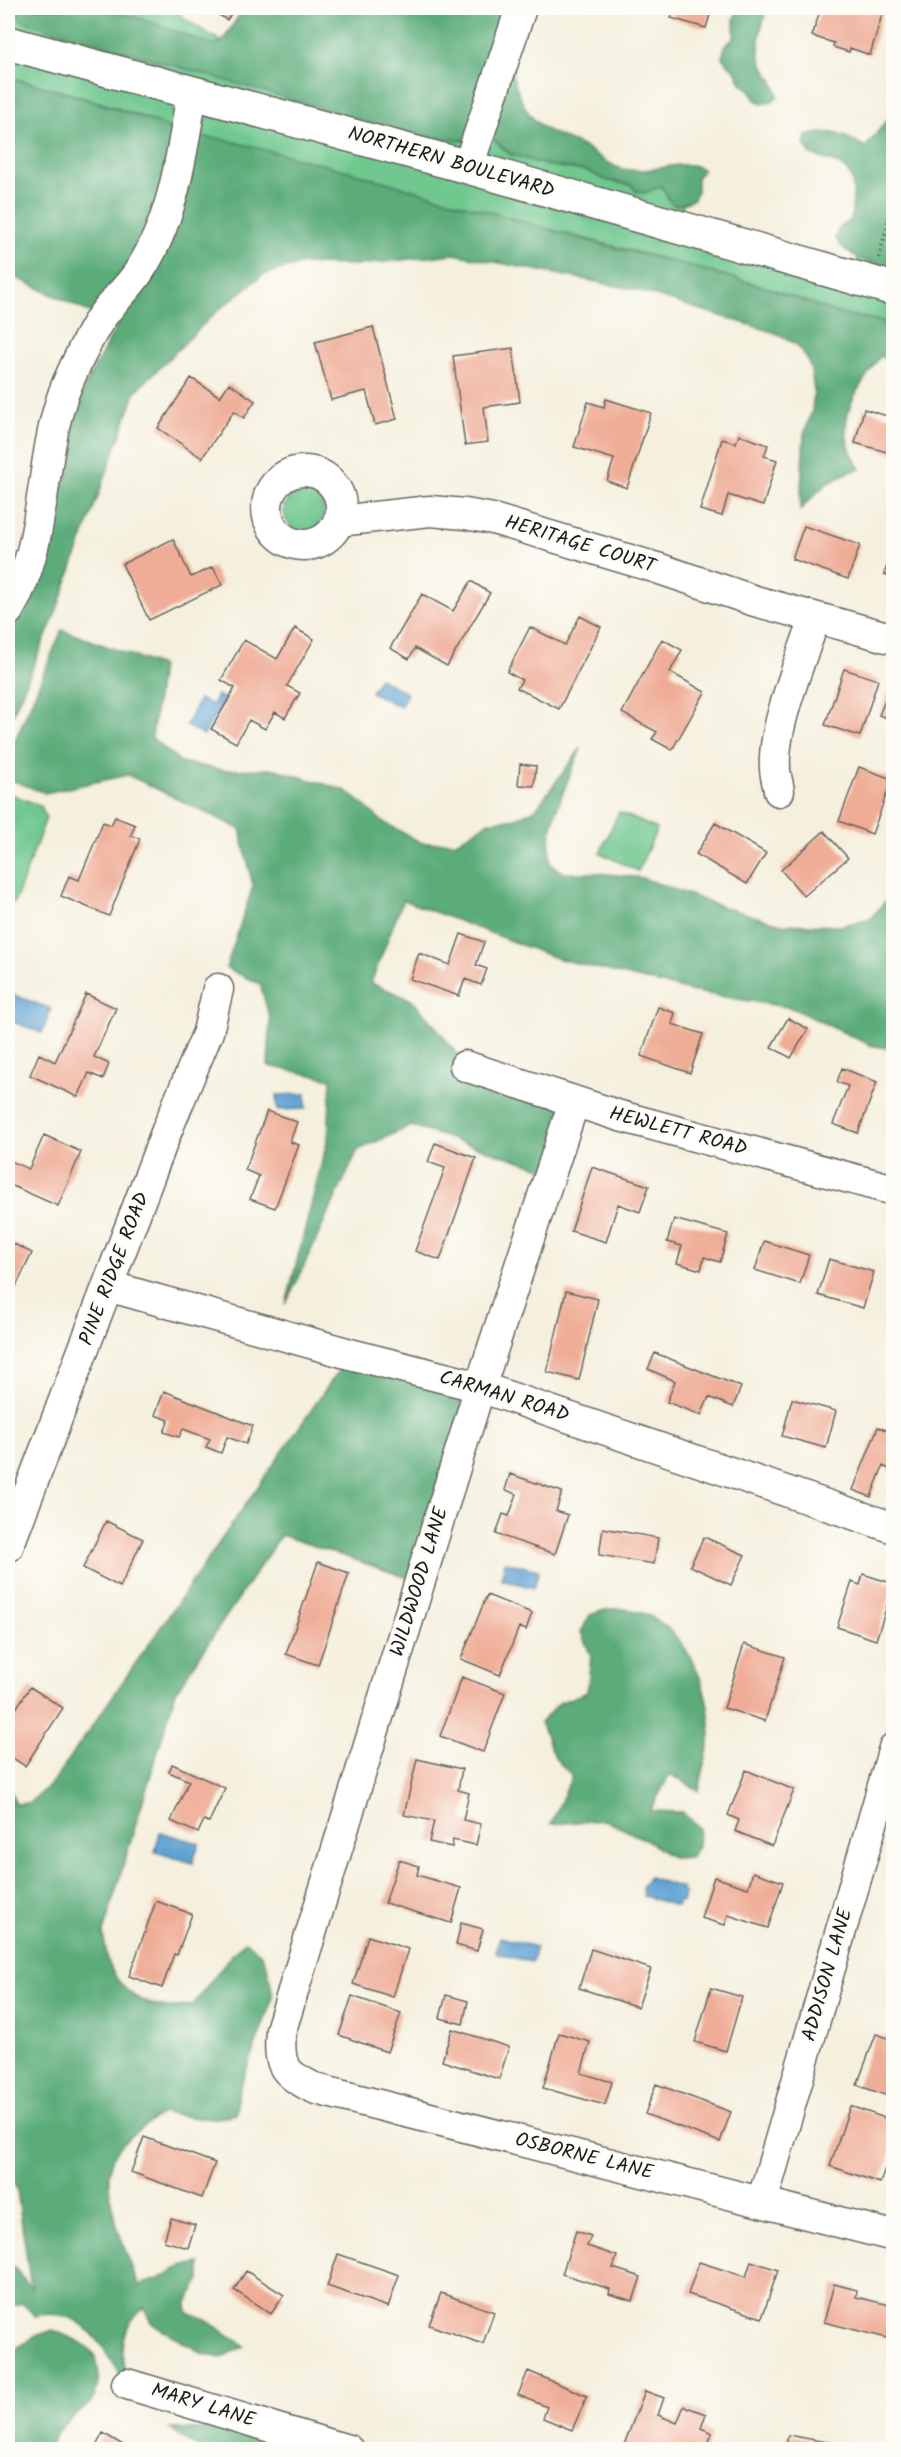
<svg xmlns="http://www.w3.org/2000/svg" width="901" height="2457" font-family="Kalam,sans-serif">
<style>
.green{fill:#6fc88f;stroke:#467256;stroke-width:1.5}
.forest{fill:#5bac7a;stroke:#3c644b;stroke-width:1.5}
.water{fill:#5fa3d4;stroke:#3e6078;stroke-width:1.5}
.building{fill:#efad97}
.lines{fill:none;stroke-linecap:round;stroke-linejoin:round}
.minor-casing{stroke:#686660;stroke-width:33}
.major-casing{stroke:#686660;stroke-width:36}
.path{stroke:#686660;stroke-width:4;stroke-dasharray:1.5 4.5;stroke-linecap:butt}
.minor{stroke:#fff;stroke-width:30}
.major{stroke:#fff;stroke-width:33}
.labels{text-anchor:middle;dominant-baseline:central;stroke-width:6;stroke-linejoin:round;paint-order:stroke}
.street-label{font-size:20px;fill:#1c1c1c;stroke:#fdfcf7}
</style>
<rect width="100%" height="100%" fill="#fdfcf7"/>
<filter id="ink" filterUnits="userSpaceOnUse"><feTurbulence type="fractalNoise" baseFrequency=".0167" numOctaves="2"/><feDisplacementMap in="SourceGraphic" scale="12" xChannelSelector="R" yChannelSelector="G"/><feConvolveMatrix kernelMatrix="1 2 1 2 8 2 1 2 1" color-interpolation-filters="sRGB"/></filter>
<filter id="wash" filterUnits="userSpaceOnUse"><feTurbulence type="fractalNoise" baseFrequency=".008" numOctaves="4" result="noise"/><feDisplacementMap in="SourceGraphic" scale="24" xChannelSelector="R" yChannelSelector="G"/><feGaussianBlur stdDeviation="1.35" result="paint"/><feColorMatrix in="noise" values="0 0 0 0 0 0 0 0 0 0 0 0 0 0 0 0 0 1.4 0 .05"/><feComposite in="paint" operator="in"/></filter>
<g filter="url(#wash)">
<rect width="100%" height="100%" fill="#f5f0de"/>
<path class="green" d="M8 8H176L183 18 222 42 244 8 406 133 448 140 470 141 492 138 510 154 546 165 587 171 606 180 631 185 645 193 660 186 665 189 673 205 683 204 678 226 852 276 858 257 862 259 893 134V323L840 314 768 288 683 264 185 135C129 108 68 93 8 77Z
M284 511a20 20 0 1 1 40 0a20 20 0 1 1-40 0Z
M8 793 41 806 46 818 15 902 8 906Z
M619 812 657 829 638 871 600 853Z"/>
<path class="forest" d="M15 8H98L136 17 212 45 222 42 244 8H494C509 43 509 101 541 126 553 135 565 138 578 144 613 162 609 174 654 169 667 167 694 160 703 170L697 178V192L694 199 683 204 673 205C666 200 668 191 660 186L645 193 637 192 631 185 606 180 587 171 546 165 510 154 492 138C462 142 436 138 406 133L21 21Z
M739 8H767C762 26 755 44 762 63 767 75 776 82 778 96L771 102 762 104 754 99 751 91 741 83 736 72 722 58 725 46 734 38V18Z
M8 77 77 96 159 123 185 135 222 139 341 169 607 246 683 264 768 288 840 314 893 323V362L880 356C854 395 830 423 860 469 831 476 820 489 800 510L804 434 812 411 814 391 811 369 806 357 796 344 776 333 633 289 454 254 359 265 300 264 263 275 216 312 136 391 55 615 8 726V633L30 590 69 416 117 325 8 274Z
M893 112 894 268H893C872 261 846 259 835 237L840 227 851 220C856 176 857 167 811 155L804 144 806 136C836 128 840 134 866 147Z
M62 630 161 666 152 738 181 762 223 770 275 769 347 791 383 822 422 843 456 842 489 822 516 818 535 810 581 748C568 783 543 828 551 865L564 873H598L643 878 717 905 781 924 840 926 871 918 893 892V1049L870 1045 792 1008 695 992 556 958 403 900 371 983 412 1000 441 1033 465 1066 574 1102 551 1171 411 1126 358 1150 286 1304 328 1138 331 1079 268 1066 270 1019 260 984 226 968 253 886 240 829 128 775 45 793 8 779V757Z
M350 1354 480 1387 420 1582 281 1535 176 1691 103 1933C105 1944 106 1957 110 1966 125 2001 158 2012 193 2005L228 1959 245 1941 262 1955 268 1969 273 1997 238 2094 236 2114C211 2122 188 2117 163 2113 146 2125 124 2137 114 2156 97 2186 127 2256 139 2285L159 2279 180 2267 200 2263V2280L187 2304 188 2313 206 2320 245 2346 220 2358 202 2353 155 2326 150 2321 144 2307C116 2332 121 2350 127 2384 101 2348 87 2305 35 2316L22 2303 8 2307V2260L31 2288 17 2190 8 2173V1785L16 1804 29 1803 54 1781Z
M608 1609C617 1609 628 1608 636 1611 682 1623 707 1680 710 1723 712 1740 702 1773 699 1791L670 1774 650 1811 683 1812 699 1828 698 1847 691 1857 673 1858 644 1839 605 1820 551 1824 572 1776 556 1759 540 1723 559 1703 587 1692 591 1656 581 1632 590 1615Z
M53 2330C63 2335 77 2339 86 2346 103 2359 102 2392 88 2405 70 2421 57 2425 49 2449H8V2359L18 2347 36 2336Z
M170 2429H227L285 2449H199Z"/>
<path class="water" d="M379 678 407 693 400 707 371 692Z
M217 695 225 699 204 735 186 726 199 699 212 705Z
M11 994 51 1009 42 1033 8 1020V1003Z
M306 1094V1109L277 1110V1095Z
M505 1562 539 1570 534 1588 501 1579Z
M160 1832 199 1843 193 1863 155 1852Z
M649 1877 682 1888 681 1891 685 1893 682 1902 679 1901 677 1906 643 1896 642 1887Z
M500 1937 536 1947 532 1962 496 1953Z"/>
<g id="blocks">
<path class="building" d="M208 8H235L227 20Z
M675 8H712L706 28 671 18Z
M821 8H840L849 10 850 8H884L870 55 850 48 849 52 833 47 834 43 812 36Z
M373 327 397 419 375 425 366 391 331 400 315 342Z
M513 348 520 402 484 407 488 442 465 445 453 356Z
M191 378 220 397 229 383 255 401 244 418 234 411 202 458 158 428Z
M606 399 651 413 627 488 607 481 614 459 574 447 588 402 604 407Z
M864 409 894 418V454L855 443Z
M739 435 768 445 764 456 777 460 763 506 728 495 722 516 700 510 722 439 736 443Z
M804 526 860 545 848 579 792 559Z
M173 539 191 577 213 567 222 585 149 620 122 564Z
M894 547V577L884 574Z
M471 581 490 593 447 666 415 648 409 659 390 648 422 594 453 611Z
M580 616 601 627 559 709 517 688 522 680 507 672 530 627 565 645Z
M295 628 314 639 287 686 300 693 285 718 275 712 265 729 249 720 236 743 211 729 235 688 221 680 244 640 277 659Z
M662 639 682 650 670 672 705 692 672 750 652 739 657 732 622 713Z
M844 669 878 680 860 736 825 725Z
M894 679V721L879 715Z
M520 764 536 766 534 786 518 785Z
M859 767 892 779 872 834 839 821Z
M115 817 135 825 131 835 140 839 109 916 61 896 69 876 79 880 103 822 111 825Z
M715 823 766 853 747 884 696 854Z
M824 831 848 858 804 896 781 870Z
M461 934 484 942 476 965 487 969 481 985 465 979 459 996 410 979 419 953 450 965Z
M86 994 116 1008 94 1057 109 1064 103 1079 89 1073 78 1097 30 1075 39 1054 55 1062Z
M658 1007 675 1013 672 1024 703 1034 690 1073 641 1056Z
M788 1018 808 1029 791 1058 771 1047Z
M842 1068 877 1082 858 1133 833 1124 848 1086 837 1082Z
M267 1111 297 1122 290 1142 299 1145 275 1208 250 1199 259 1176 245 1170Z
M44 1135 81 1152 58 1206 8 1184V1160L29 1169Z
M435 1143 476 1158 440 1260 415 1251 445 1168 428 1162Z
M592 1167 649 1186 640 1212 618 1204 606 1242 571 1231Z
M674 1219 728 1234 720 1262 704 1257 701 1270 677 1263 682 1246 667 1242Z
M8 1241 32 1253 8 1303Z
M764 1241 809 1255 800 1284 755 1270Z
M829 1259 874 1272 863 1308 818 1295Z
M566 1291 598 1299 579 1380 547 1372Z
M655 1353 741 1387 733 1407 709 1397 701 1415 667 1402 675 1381 648 1369Z
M164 1391 253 1426 246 1444 227 1437 221 1453 206 1447 210 1439 183 1429 179 1437 164 1432 169 1420 155 1415Z
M792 1399 836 1411 826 1448 782 1436Z
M878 1427 894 1433V1464L891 1470 883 1466 871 1497 853 1490Z
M510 1474 562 1492 556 1511 568 1515 555 1554 496 1534 503 1514 509 1516 517 1494 505 1490Z
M106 1521 143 1539 120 1587 83 1568Z
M603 1528 658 1538 654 1564 599 1555Z
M704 1537 745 1555 731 1585 690 1566Z
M318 1562 349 1573 318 1665 286 1654Z
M863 1574 894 1584 876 1640 837 1627 852 1582 860 1585Z
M487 1595 532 1613 526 1630 519 1627 500 1675 461 1659Z
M744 1644 785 1657 765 1721 724 1708Z
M462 1677 505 1693 483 1752 440 1736Z
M30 1687 63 1708 25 1766 8 1755V1721Z
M417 1759 462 1769 458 1790 469 1793 463 1820 481 1824 476 1845 453 1840 452 1847 429 1842 434 1821 404 1815Z
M172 1764 225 1788 209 1822 204 1820 198 1833 171 1821 189 1781 169 1772Z
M746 1770 794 1790 772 1846 735 1831 739 1820 728 1815Z
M399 1860 419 1866 417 1875 461 1888 451 1923 385 1903Z
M753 1872 783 1882 768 1928 728 1915 725 1925 701 1918 714 1877 748 1888Z
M156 1901 192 1914 177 1955 174 1954 162 1988 129 1976Z
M461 1923 483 1929 477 1951 456 1945Z
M368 1936 408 1949 393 1997 353 1984Z
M591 1949 651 1969 638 2007 579 1988Z
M711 1988 742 1997 726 2051 695 2042Z
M446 1995 468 2001 463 2024 440 2018Z
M352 1996 401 2013 387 2052 339 2035Z
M452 2029 509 2047 499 2079 442 2061Z
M559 2033 590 2042 581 2073 612 2082 605 2105 543 2088Z
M876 2034 894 2040V2091L891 2097 857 2085Z
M656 2084 731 2112 720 2142 645 2114Z
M850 2106 894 2121V2142L880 2183 830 2166Z
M144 2137 215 2163 202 2198 131 2172Z
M171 2218 195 2225 188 2248 164 2241Z
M576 2231 591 2236 587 2246 617 2256 613 2268 641 2277 633 2301 609 2294 610 2289 562 2274Z
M338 2254 399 2275 388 2307 327 2286Z
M751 2261 778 2270 762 2318 688 2294 699 2262 746 2277Z
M246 2271 284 2295 271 2314 234 2290Z
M834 2284 857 2290 856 2297 894 2306 887 2338 824 2322Z
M441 2293 494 2312 483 2344 429 2325Z
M528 2371 587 2396 572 2430 543 2418 547 2407 518 2395Z
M645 2391 664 2398 658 2415 677 2423 684 2406 706 2414 701 2428 712 2433 706 2450H631L623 2447Z
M103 2433 123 2445 120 2450H94Z
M788 2435 832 2443 831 2450H785Z"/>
</g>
</g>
<g filter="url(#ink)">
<use href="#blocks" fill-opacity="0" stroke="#686660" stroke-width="1.5"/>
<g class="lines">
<g class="minor-casing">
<path id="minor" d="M468 167 521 8
M267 508a37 37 0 1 1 74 0a37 37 0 1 1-74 0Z
M338 521 430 511 465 514 493 519 657 568 755 601 894 639
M8 611C46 549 39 469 61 401 67 381 91 331 103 315 113 301 128 288 138 273 174 220 182 153 192 92
M779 791C778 783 775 775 775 768 772 728 802 657 815 618
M465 1066 620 1116 894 1190
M574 1102 480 1387 281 2030C278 2067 283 2073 316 2089L894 2236
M108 1286 350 1354 480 1387 894 1528
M8 1547 167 1130 208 1032 218 989
M762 2202 894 1748
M127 2384 348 2450"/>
</g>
<g class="major-casing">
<path id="major" d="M8 43 468 167 894 289"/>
</g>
<path class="path" d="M879 258 894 198"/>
<use href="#minor" class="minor"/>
<use href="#major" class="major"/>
</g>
</g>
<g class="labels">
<g class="street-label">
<text transform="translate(451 163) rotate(16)">NORTHERN BOULEVARD</text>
<text transform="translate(580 545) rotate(17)">HERITAGE COURT</text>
<text transform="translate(678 1132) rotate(15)">HEWLETT ROAD</text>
<text transform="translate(115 1269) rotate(-69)">PINE RIDGE ROAD</text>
<text transform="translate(504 1397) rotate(17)">CARMAN ROAD</text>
<text transform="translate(420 1582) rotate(-73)">WILDWOOD LANE</text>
<text transform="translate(828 1975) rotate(-74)">ADDISON LANE</text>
<text transform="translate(584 2157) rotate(14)">OSBORNE LANE</text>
<text transform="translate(203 2406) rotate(17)">MARY LANE</text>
</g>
</g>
<rect width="901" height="2457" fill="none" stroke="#fdfcf7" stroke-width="30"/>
</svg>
